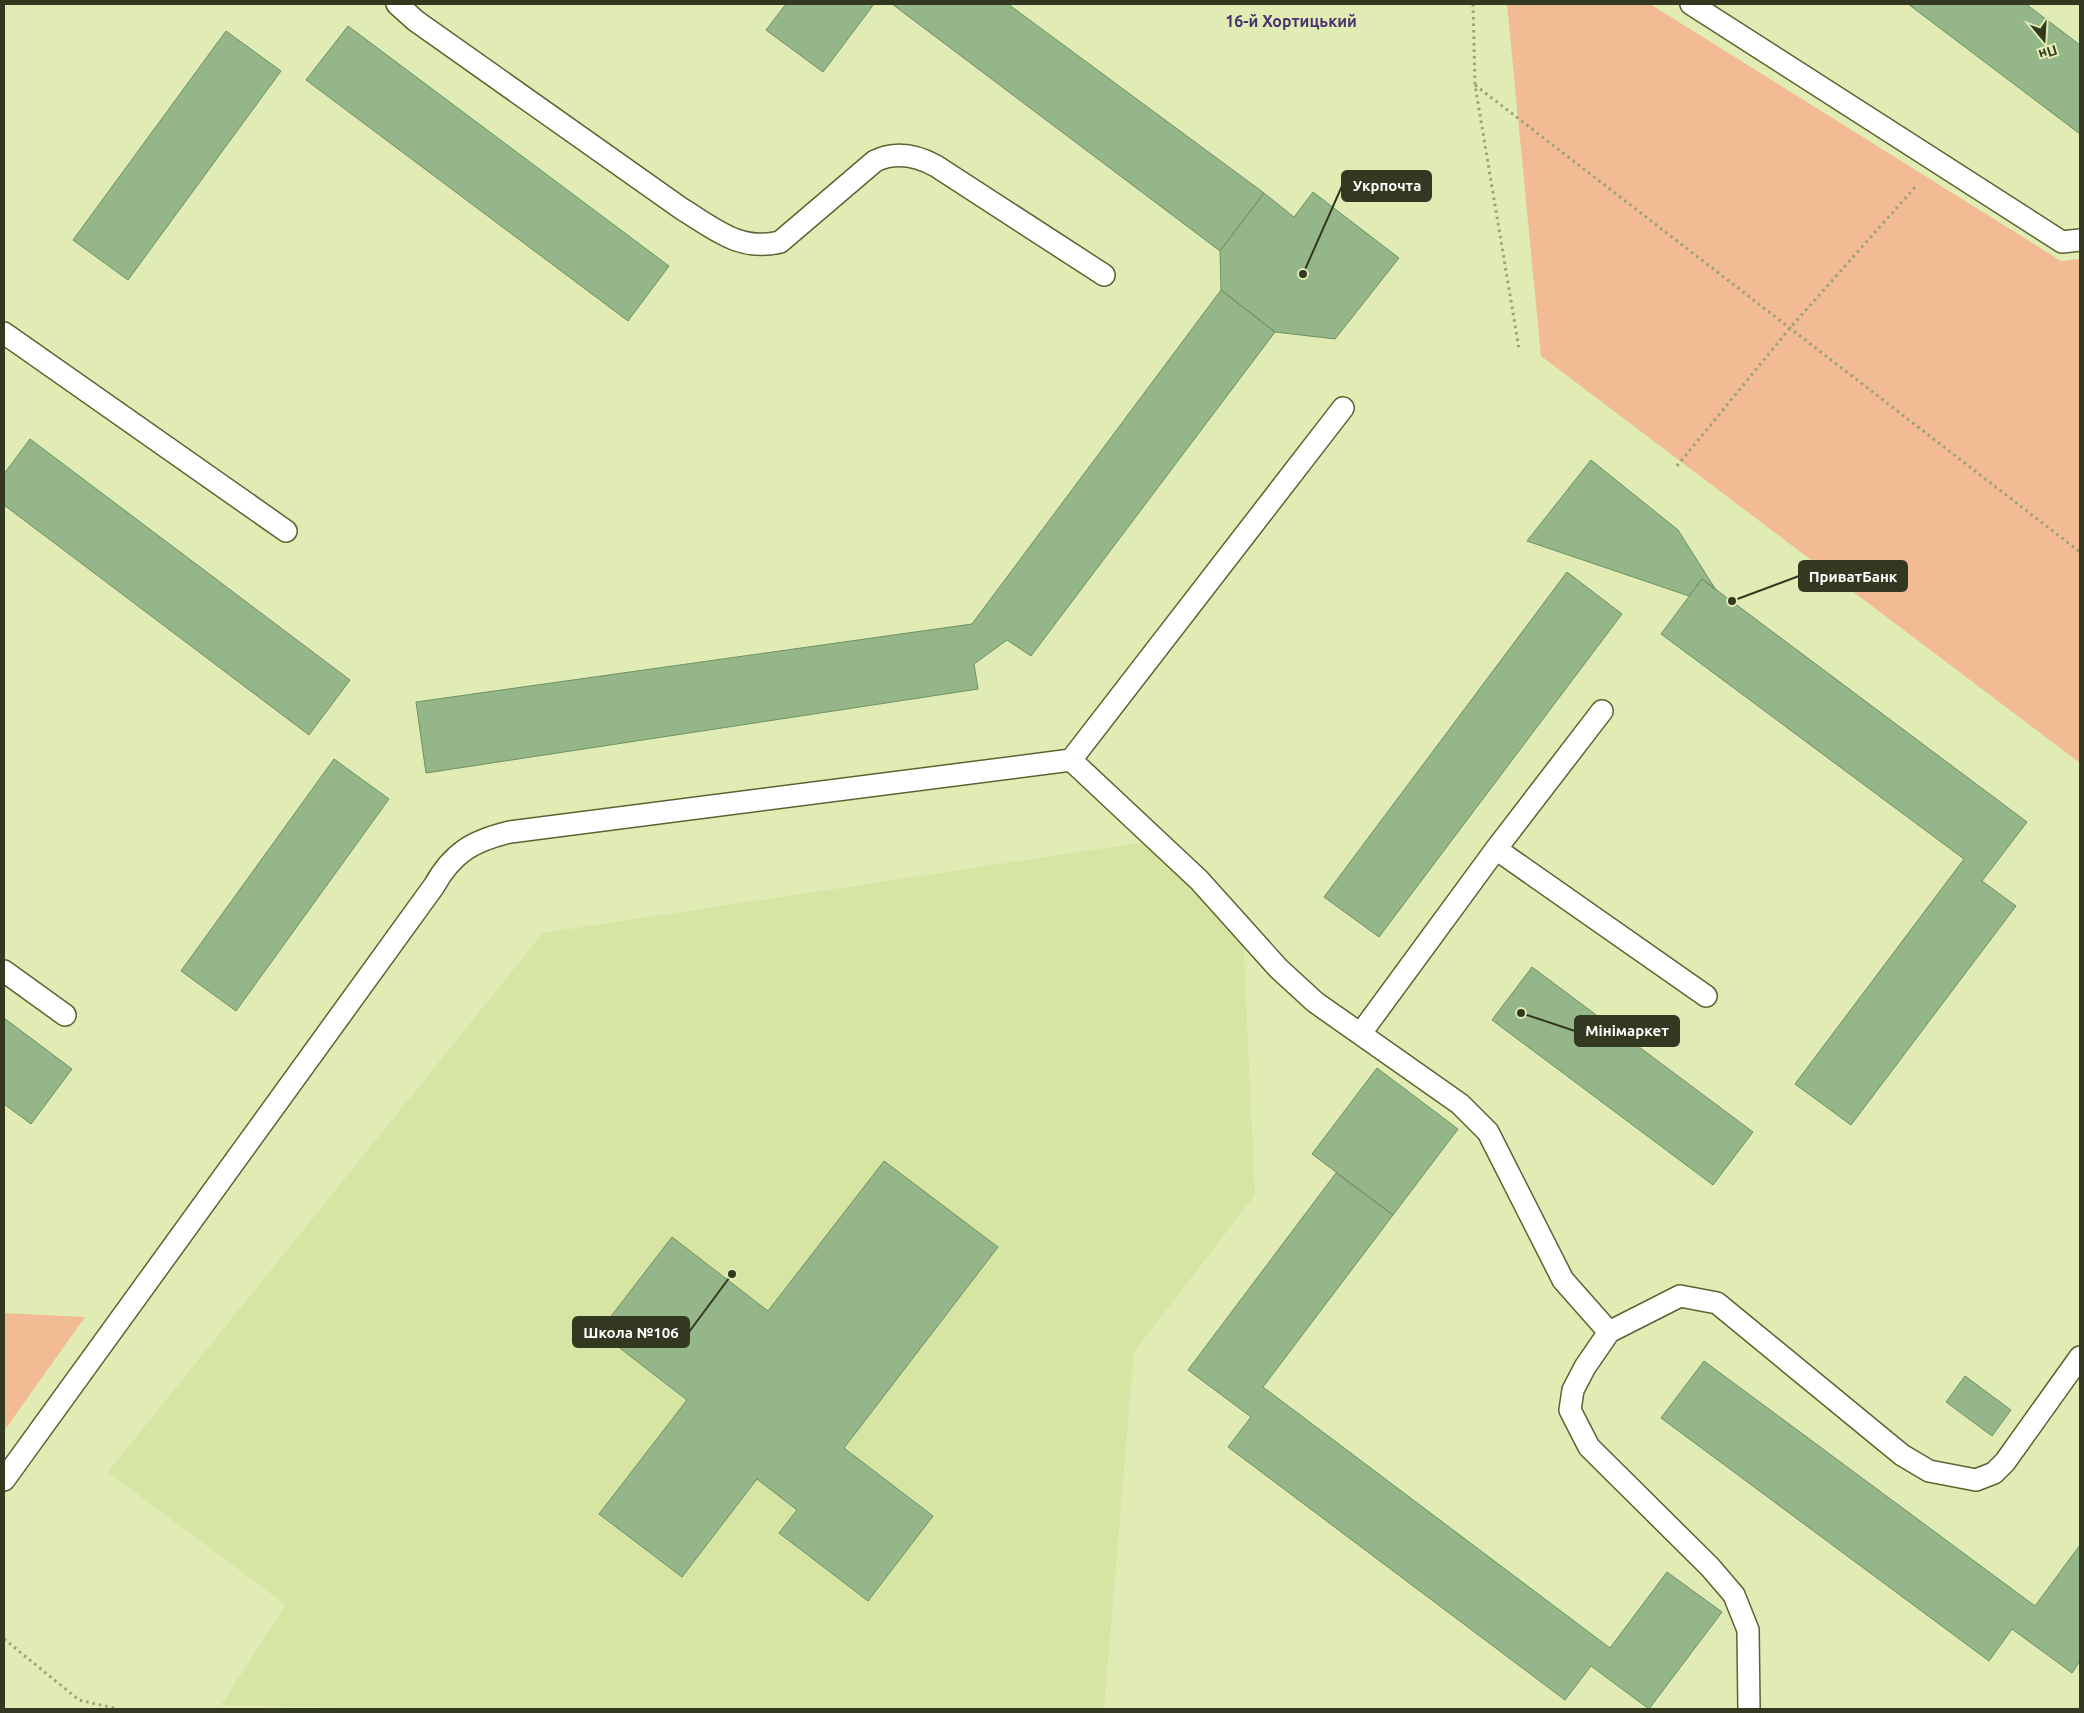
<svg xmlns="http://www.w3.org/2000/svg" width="2084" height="1713" font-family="Ubuntu,sans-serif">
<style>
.built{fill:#d6e4a4}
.green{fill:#f2bb93}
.building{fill:#94b688;stroke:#6f9164}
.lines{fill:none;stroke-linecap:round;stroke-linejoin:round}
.service-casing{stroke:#5b6431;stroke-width:24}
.path{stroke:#99a278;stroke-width:3;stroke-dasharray:2.5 4;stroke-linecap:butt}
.service{stroke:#fff;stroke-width:21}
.labels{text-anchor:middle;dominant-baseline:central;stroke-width:4.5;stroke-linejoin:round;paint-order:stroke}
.quarter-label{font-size:16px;font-weight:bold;fill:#48336f;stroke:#e0ecb4}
.leader{fill:none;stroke:#333821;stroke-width:2}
.callout-dot{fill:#333821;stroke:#e0ecb4;stroke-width:2}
.callout{fill:#333821;stroke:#333821;stroke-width:2}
.callout-label{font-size:15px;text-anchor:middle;font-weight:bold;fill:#fff}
</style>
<rect width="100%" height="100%" fill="#e0ecb4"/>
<path class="built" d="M1152 841 1243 935 1255 1195 1134 1352 1104 1709H398L221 1705 286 1605 108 1472 543 933Z"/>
<path class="green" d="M1507 4H1650L2061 261 2080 259V763L1541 356Z
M4 1313 85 1317 4 1431Z"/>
<path class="building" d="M786 4H874L823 72 766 30Z
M892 4H1008L1264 193 1220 251Z
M1908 4H2026L2080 45V134Z
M348 26 669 266 628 321 306 80Z
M226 31 281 71 128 280 73 240Z
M1313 192 1399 258 1335 339 1275 332 1221 290 1220 251 1264 193 1294 217Z
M1221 290 1275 332 1031 656 1007 640 974 664 978 689 426 773 416 702 972 624Z
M30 439 350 680 309 735 4 505V474Z
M1591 460 1678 530 1716 590 1702 579 1689 596 1527 541Z
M1567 572 1622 614 1379 937 1324 897Z
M1702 579 2027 822 1982 881 2016 906 1851 1125 1795 1084 1964 859 1661 634Z
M334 759 389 799 236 1011 181 971Z
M1532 967 1753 1132 1713 1185 1492 1020Z
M4 1018 72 1069 31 1124 4 1104Z
M1377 1068 1458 1129 1393 1215 1312 1154Z
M884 1161 998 1247 844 1448 933 1516 868 1601 779 1533 797 1510 757 1479 682 1577 599 1514 687 1400 599 1332 672 1237 768 1311Z
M1336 1173 1393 1215 1263 1387 1610 1648 1667 1572 1722 1612 1649 1709 1591 1666 1565 1700 1228 1447 1251 1417 1188 1370Z
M1704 1361 2035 1606 2080 1545V1661L2072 1673 2012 1629 1989 1661 1661 1418Z
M1965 1376 2011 1410 1992 1436 1946 1402Z"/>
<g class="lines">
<g class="service-casing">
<path id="service" d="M397 4 416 21 682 209C715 229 740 252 780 242L875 161C896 151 916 155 936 166L1104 275
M1691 4 2062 242 2080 240
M4 333 286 531
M1071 760 1199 880 1278 968 1315 1002 1460 1104 1488 1132 1563 1280 1609 1332
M1496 849 1706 996
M4 971 65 1015
M1361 1033 1496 849 1602 711
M4 1480 434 886C453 852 473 841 510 832L1071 760 1343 408
M1749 1709 1748 1630 1734 1595 1710 1567 1589 1447 1570 1410 1573 1390 1585 1367 1609 1332 1680 1296 1717 1303 1902 1455 1929 1471 1976 1480 1994 1473 2005 1462 2080 1357"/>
</g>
<path class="path" d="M1473 4 1475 85 1519 349
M1475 85 2080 552
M1677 466 1790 328 1917 185
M4 1639 79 1700 118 1709"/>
<use href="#service" class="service"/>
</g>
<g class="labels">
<g class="quarter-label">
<text x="1291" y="21">16-й Хортицький</text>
</g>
</g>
<path class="leader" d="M1303 274L1342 186M1732 601L1799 576M1521 1013L1575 1031M732 1274L689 1332"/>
<g class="callout-dot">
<circle cx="1303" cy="274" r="5"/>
<circle cx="1732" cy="601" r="5"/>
<circle cx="1521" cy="1013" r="5"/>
<circle cx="732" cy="1274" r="5"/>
</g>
<g class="callout">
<rect x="1342" y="171" width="89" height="30" rx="5"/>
<rect x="1799" y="561" width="108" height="30" rx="5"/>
<rect x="1575" y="1016" width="104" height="30" rx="5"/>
<rect x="573" y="1317" width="116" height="30" rx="5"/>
</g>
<g class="callout-label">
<text x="1387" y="191">Укрпочта</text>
<text x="1853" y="582">ПриватБанк</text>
<text x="1627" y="1036">Мiнiмаркет</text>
<text x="631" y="1338">Школа №106</text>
</g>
<rect width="2084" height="1713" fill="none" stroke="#333821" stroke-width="10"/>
<g transform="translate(2044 40) rotate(162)" stroke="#e0ecb4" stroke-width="4" paint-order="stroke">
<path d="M0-4L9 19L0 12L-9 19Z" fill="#333821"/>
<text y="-8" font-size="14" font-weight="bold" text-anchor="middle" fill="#333821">Пн</text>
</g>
</svg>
